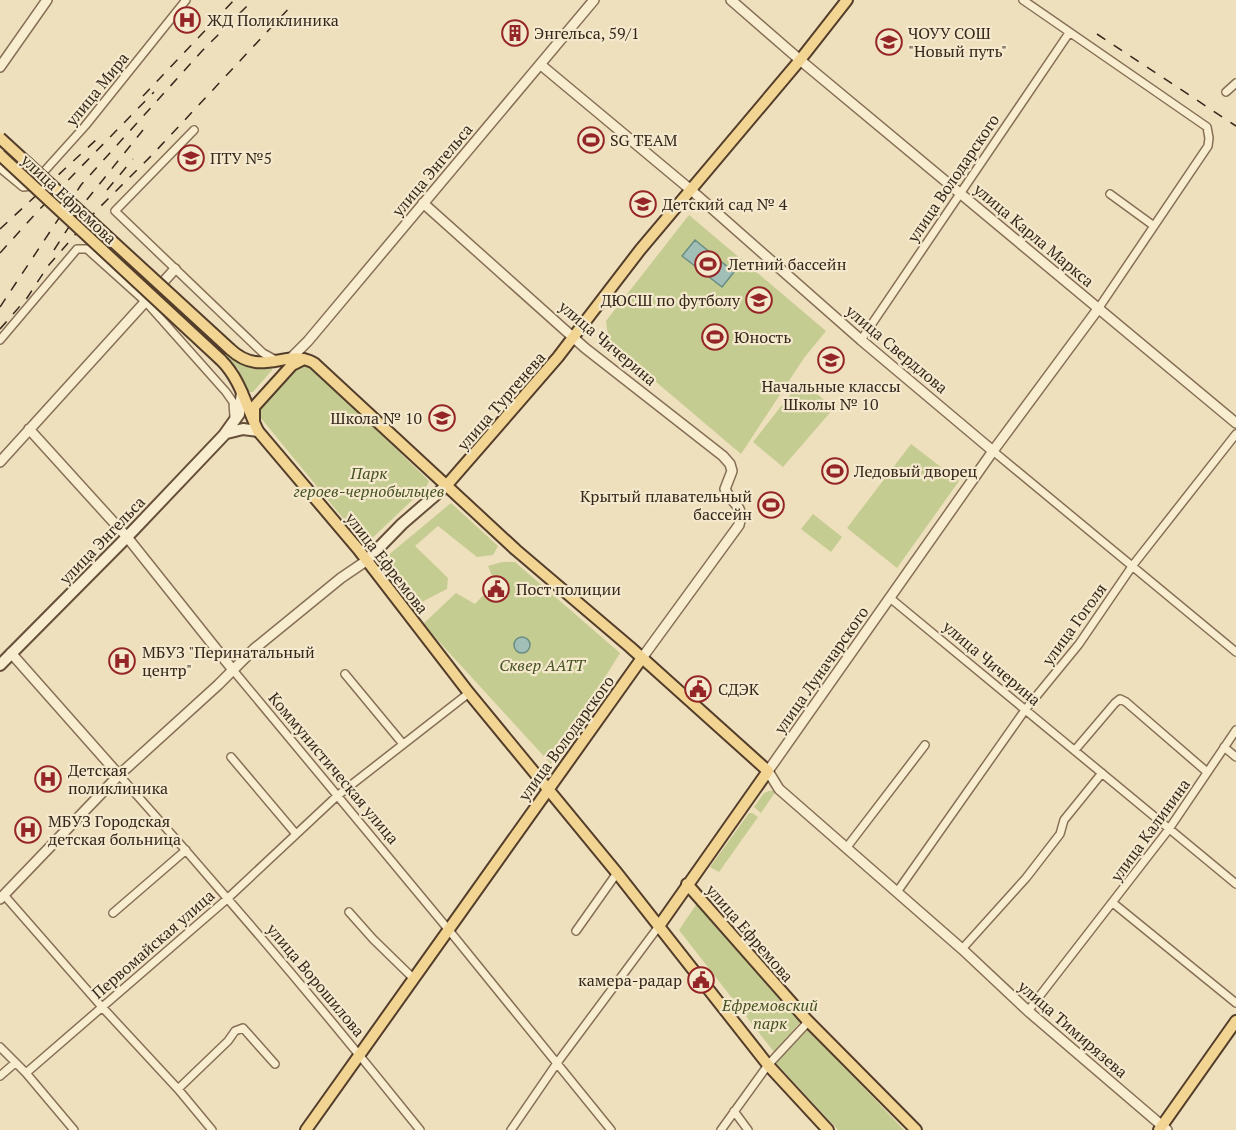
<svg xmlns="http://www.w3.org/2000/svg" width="1236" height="1130" font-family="'PT Serif',serif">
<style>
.green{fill:#c5cc91}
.water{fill:#a1bfb6;stroke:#688d83;stroke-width:1.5}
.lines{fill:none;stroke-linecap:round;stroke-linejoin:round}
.minor-casing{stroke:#866f56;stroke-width:10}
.tertiary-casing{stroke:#866f56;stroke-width:12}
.secondary-casing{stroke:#67503a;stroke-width:14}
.primary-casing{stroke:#533d2b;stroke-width:14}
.minor{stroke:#f9edd0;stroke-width:7}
.tertiary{stroke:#f9edd0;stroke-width:9}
.secondary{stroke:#f9edd0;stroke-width:10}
.primary{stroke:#f3d593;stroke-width:10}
.rail{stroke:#35271b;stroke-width:1.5;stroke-dasharray:10 10;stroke-linecap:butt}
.primary-bridge-casing{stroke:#533d2b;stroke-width:14;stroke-linecap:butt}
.primary-bridge{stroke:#f3d593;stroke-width:10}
.labels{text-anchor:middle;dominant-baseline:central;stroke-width:4.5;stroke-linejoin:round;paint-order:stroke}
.poi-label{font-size:16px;fill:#35271b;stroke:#f5e9cd;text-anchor:start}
.street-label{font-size:16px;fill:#35271b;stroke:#f5e9cd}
.park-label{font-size:16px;font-style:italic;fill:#465221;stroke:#f5e9cd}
</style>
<rect width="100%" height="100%" fill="#eedfbd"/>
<path class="green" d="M689 215 826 331 804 358 741 454 609 342 606 321Z
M166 293 240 362 254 367 272 368V370L253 392H248L238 369 164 296Z
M299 364 311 366 429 481 426 487 365 545 260 417V404Z
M801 381 834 408 783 467 753 442Z
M911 444 959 481 897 568 847 528Z
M451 503 498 546 493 555 477 557 438 526 415 546 448 578 447 589 416 605 380 562Z
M813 514 842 537 831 552 801 529Z
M502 562H515L620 653 551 764 423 624 456 593 475 604 495 583 488 566Z
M769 791H776L761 813 754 807 764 793Z
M749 813H752L758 817 719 872 710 867Z
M698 902 802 1020 774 1052 679 930Z
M806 1027 904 1130H838L775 1062Z"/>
<path class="water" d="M695 240 734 272 722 287 682 256Z
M514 645a8 8 0 1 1 16 0a8 8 0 1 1-16 0Z"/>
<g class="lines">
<g class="minor-casing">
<path id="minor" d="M1023 0 1207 127 1209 138 1208 146 1098 309
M1226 92 1236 83
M194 130 115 211 263 353 274 359
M0 168 23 187 31 186 85 126 186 0
M1110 194 1154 226
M0 340 77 249H87L146 302 226 392 233 402 234 417
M861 340 1069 33
M993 451 1236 652
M890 598 1236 884
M233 670 448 929 611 1130
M345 674 403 744
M1224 747 1236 757
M1075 750 1115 703 1120 699 1126 702 1207 772
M231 757 296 834
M119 775C223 891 323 1009 420 1130
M847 847 925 745
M897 892 1025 710 1079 644 1133 565 1236 434
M4 895 102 1007 178 1089 212 1130
M1113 903 1236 1003
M349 912 373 939 413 978
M113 913 186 850
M576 931 617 873
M962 949 1026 878 1060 834 1064 820 1102 773
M1028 1011 1169 829 1236 730
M0 1047 26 1073 74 1130
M26 1073 227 899 337 796 469 693
M0 1076 15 1063
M178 1089 228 1041 235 1031 243 1028 275 1064
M734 1111 748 1130
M511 1130 557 1063 659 926
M721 1130 768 1065 808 1022"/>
</g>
<g class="tertiary-casing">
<path id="tertiary" d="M731 0 800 60 1236 423
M541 65 691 190 861 340 993 451
M0 67 47 0
M423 203 585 348 723 456 730 464 732 471 725 489C732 505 745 505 739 525L642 658
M1098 309 993 451 768 771 779 789 962 949 1028 1011 1167 1130
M291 358 308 341 594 0
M29 429 127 537 233 670
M0 462 175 269
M11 653 119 775
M0 899 119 775 218 685 254 649 341 578 366 561"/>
</g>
<g class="secondary-casing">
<path id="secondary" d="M227 433 243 429 258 431
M366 561 402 524 446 486
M0 665 127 537 224 435 239 414 242 393"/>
</g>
<g class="primary-casing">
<path id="primary" d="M230 349C262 379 286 347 314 363L516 550 630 647 768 771 659 926
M221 360C241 380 246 406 258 431L358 549 469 693 617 873 768 1065 828 1130
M254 421V407L292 365 304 359
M446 486 558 357 640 250 800 60 847 0
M687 884 806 1019 916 1130
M306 1130 642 658
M1159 1130 1236 1021"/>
</g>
<use href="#minor" class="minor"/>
<use href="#tertiary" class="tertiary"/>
<use href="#secondary" class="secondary"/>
<use href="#primary" class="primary"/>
<path class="rail" d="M1097 34 1236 126
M143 96 234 0
M107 190 133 159
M0 229 97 139
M54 250 85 202 143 130
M0 253 37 212 154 92
M0 307 81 185 202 51 253 0
M0 329 27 298 48 266 95 212 153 154 293 4"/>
<g class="primary-bridge-casing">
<path id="primary-bridge" d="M0 138 230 349
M0 155 221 360"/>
</g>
<use href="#primary-bridge" class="primary-bridge"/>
</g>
<defs>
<g id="hospital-ring" transform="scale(1.35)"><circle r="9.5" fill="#f5e9cd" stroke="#952627" stroke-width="1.5"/><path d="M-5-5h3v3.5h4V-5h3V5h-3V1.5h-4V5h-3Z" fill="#952627"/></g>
<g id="building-ring" transform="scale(1.35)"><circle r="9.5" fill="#f5e9cd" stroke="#952627" stroke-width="1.5"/><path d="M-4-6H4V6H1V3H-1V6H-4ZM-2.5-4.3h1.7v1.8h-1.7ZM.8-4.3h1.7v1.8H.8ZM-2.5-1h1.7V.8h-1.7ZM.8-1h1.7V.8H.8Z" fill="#952627"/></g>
<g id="school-ring" transform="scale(1.35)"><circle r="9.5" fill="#f5e9cd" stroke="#952627" stroke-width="1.5"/><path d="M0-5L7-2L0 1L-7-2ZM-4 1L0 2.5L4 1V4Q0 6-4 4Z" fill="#952627"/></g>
<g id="stadium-ring" transform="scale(1.35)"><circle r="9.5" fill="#f5e9cd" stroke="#952627" stroke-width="1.5"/><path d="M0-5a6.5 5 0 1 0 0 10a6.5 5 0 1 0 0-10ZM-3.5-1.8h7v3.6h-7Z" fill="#952627"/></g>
<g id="university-ring" transform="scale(1.35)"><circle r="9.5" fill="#f5e9cd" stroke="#952627" stroke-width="1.5"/><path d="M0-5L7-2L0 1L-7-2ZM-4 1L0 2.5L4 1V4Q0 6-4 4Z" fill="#952627"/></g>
<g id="civic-ring" transform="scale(1.35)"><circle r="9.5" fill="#f5e9cd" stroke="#952627" stroke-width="1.5"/><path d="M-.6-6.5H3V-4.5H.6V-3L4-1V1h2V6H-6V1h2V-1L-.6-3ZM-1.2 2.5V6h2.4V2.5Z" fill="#952627"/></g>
</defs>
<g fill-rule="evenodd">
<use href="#hospital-ring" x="187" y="20"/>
<use href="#building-ring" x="515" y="33"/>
<use href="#school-ring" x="889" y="42"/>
<use href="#stadium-ring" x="591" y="140"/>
<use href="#university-ring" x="191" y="158"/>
<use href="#school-ring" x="643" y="204"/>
<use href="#stadium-ring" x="708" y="264"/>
<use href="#school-ring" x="759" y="300"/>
<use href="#stadium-ring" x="715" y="337"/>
<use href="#school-ring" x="831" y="360"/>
<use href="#school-ring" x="442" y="418"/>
<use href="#stadium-ring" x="835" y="471"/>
<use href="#stadium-ring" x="771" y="505"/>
<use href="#civic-ring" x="496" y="589"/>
<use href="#hospital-ring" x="122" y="661"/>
<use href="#civic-ring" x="698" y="689"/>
<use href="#hospital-ring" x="48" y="779"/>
<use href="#hospital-ring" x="28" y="830"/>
<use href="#civic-ring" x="701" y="980"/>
</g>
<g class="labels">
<g class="poi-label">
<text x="207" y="20">ЖД Поликлиника</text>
<text x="534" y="33">Энгельса, 59/1</text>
<text x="908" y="33">ЧОУУ СОШ<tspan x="908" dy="18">"Новый путь"</tspan></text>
<text x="610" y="140">SG TEAM</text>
<text x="210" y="158">ПТУ №5</text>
<text x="662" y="204">Детский сад № 4</text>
<text x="728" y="264">Летний бассейн</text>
<text x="740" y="300" text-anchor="end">ДЮСШ по футболу</text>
<text x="734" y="337">Юность</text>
<text x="831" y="386" text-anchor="middle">Начальные классы<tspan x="831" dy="18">Школы № 10</tspan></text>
<text x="422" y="418" text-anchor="end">Школа № 10</text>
<text x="854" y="471">Ледовый дворец</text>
<text x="752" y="496" text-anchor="end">Крытый плавательный<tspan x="752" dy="18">бассейн</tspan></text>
<text x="516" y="589">Пост полиции</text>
<text x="142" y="652">МБУЗ "Перинатальный<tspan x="142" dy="18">центр"</tspan></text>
<text x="718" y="689">СДЭК</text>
<text x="68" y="770">Детская<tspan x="68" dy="18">поликлиника</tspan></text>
<text x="48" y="821">МБУЗ Городская<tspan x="48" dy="18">детская больница</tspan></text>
<text x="682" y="980" text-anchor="end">камера-радар</text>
</g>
<g class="street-label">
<text transform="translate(97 89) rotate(-51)">улица Мира</text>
<text transform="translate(432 170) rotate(-50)">улица Энгельса</text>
<text transform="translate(953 178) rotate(-56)">улица Володарского</text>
<text transform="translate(69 199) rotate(43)">улица Ефремова</text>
<text transform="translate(1034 235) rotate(40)">улица Карла Маркса</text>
<text transform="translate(608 343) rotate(40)">улица Чичерина</text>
<text transform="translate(897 349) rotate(40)">улица Свердлова</text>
<text transform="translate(501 401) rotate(-49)">улица Тургенева</text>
<text transform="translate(102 540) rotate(-46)">улица Энгельса</text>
<text transform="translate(387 563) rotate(52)">улица Ефремова</text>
<text transform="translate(1074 624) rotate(-54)">улица Гоголя</text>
<text transform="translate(992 663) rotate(40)">улица Чичерина</text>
<text transform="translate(821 670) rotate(-55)">улица Луначарского</text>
<text transform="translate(566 738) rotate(-54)">улица Володарского</text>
<text transform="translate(334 768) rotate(50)">Коммунистическая улица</text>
<text transform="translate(1150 830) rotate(-54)">улица Калинина</text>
<text transform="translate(750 933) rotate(49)">улица Ефремова</text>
<text transform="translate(153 944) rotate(-41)">Первомайская улица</text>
<text transform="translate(316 980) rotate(50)">улица Ворошилова</text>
<text transform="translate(1073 1029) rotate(41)">улица Тимирязева</text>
</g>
<g class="park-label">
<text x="369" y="473">Парк<tspan x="369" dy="18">героев-чернобыльцев</tspan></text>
<text x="542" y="665">Сквер ААТТ</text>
<text x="770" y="1005">Ефремовский<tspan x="770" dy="18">парк</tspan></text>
</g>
</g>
</svg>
